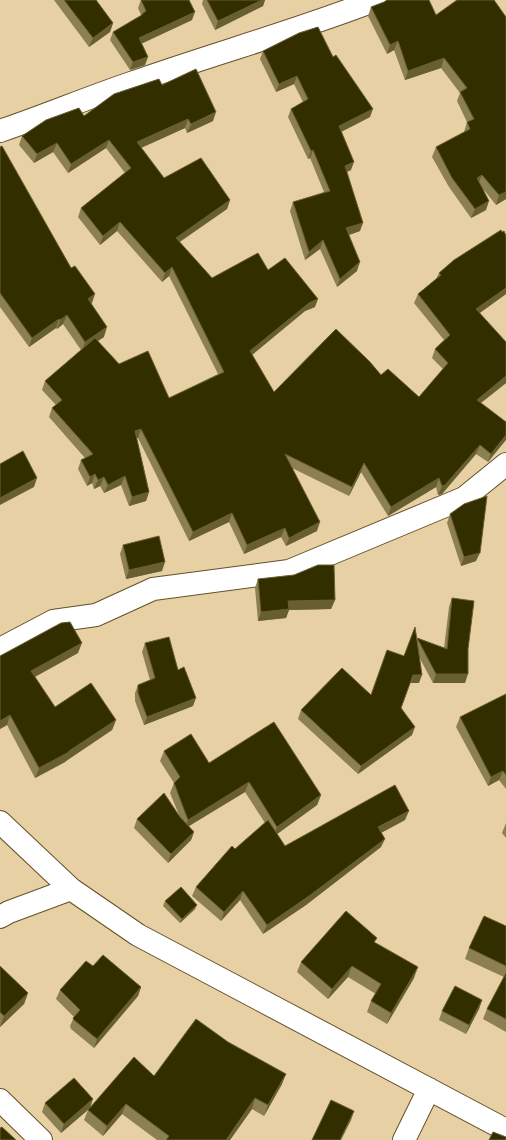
<svg xmlns="http://www.w3.org/2000/svg" width="506" height="1140" font-family="Ubuntu,sans-serif">
<style>
.lines{fill:none;stroke-linecap:round;stroke-linejoin:round}
.minor-casing{stroke:#655128;stroke-width:24}
.minor{stroke:#fff;stroke-width:22}
.wall{fill:#8c7f52}
.shaded-wall{fill:#685f31}
.building{fill:#322e00;stroke:#685f31}
</style>
<rect width="100%" height="100%" fill="#e7d0a3"/>
<g class="lines">
<g class="minor-casing">
<path id="minor" d="M0 131C44 116 87 98 131 83 213 54 296 31 376 0
M0 649 53 621 96 615 153 589 289 571 464 498 506 464
M0 822 71 889 138 935 506 1130
M0 917 9 912 71 889
M0 1100 41 1140
M404 1140 429 1089"/>
</g>
<use href="#minor" class="minor"/>
</g>
<path class="wall" d="M54 0H96L113 23 110 32 89 47Z
M141 0 192 20 141 44 145 65 130 70 110 40 113 32 141 15 138 8Z
M203 0H265L263 6 215 30 202 4Z
M371 7 436 15 506 17V199L496 205 484 190 486 210 471 218 449 187 432 157 436 147 464 132 467 122 457 101 460 93 441 68 405 80 394 50 387 54 368 16Z
M263 51 333 57 370 117 341 132 351 170 347 172 360 231 349 235 357 271 337 287 320 249 305 260 290 211 293 202 324 192 310 158 308 159 288 117 291 109 303 102 294 84 276 92 260 59Z
M162 85 213 121 187 133 185 128 141 148 164 178 230 200 227 209 180 242 212 278 268 270 315 307 305 311 252 355 274 392 381 375 419 397 443 369 432 358 435 349 444 340 414 303 418 294 436 279 439 273 506 294 479 313 506 383 481 403 506 422 489 461 488 462 476 454 442 494 438 495 436 487 388 516 361 472 349 496 292 468 317 531 286 546 281 537 244 554 229 522 189 541 138 438H137L149 492 146 501 129 506 121 485 104 493 100 486 94 489 92 483 87 486 78 469 81 460 85 458 49 417 52 408 56 405 42 390 45 381 81 350 63 324 57 329 56 328 29 347 0 307V147L92 303 91 304 104 337 98 341 119 364 169 398 218 374 169 276 162 282 117 231 100 245 78 217 81 208 125 173 106 148 68 173 53 152 34 163 19 145 22 136 84 116Z
M450 514 476 561 461 566 447 523Z
M123 545 162 571 126 579 120 554Z
M258 579 335 600 331 609 289 610 286 618 258 621 255 588Z
M452 598 468 649 465 683H433L419 657V683H410L401 708 412 735 358 774 298 719 301 710 371 695 404 656 417 640V638L444 648 449 607Z
M145 643 178 670 193 706 144 725 135 701V693L138 685 150 680 142 652Z
M78 653 35 677 55 707 116 720 112 730 66 761 65 762 35 778 7 725 0 729V656Z
M506 694V789L499 780 488 786 456 727 460 717Z
M164 751 321 795 317 805 277 834 285 846 405 820 381 833V847L306 905 263 934 240 900 221 921 192 896 196 887 235 849 265 823 245 792 189 826 194 832 191 840 168 863 134 828 137 819 179 815 170 793 174 783 160 761Z
M506 823V838L502 833Z
M165 901 195 909 180 923 163 906Z
M506 926V1032L483 1019 487 1009 504 977 465 959 469 948Z
M375 943 414 978 387 1024 367 1012 371 1001 376 994 348 977 328 999 297 972 301 962Z
M0 966 28 993 24 1004 0 1027Z
M93 966 141 987 138 996 94 1048 71 1029 70 1026 74 1017 56 999 60 990Z
M482 1000 479 1009 466 1034 439 1020 442 1011Z
M154 1076 282 1084 264 1116 252 1109 230 1140H157L122 1114 103 1136 84 1120 88 1110 61 1133 42 1112 45 1103 90 1107Z"/>
<path class="shaded-wall" d="M262 0H265L263 6 215 30 218 21Z
M195 12 192 20 136 46 139 38Z
M113 23 110 32 89 47 93 38Z
M398 41 394 50 387 54 390 45Z
M148 57 145 65 130 70 133 62Z
M444 58 441 68 405 80 408 71Z
M297 76 294 84 276 92 279 84Z
M373 109 370 117 335 135 339 126Z
M216 112 213 121 187 133 191 124Z
M188 119 185 128 134 151 137 142Z
M109 140 106 148 68 173 71 164Z
M57 143 53 152 34 163 37 154Z
M313 150 310 158 308 159 311 151Z
M354 162 351 170 342 174 345 166Z
M482 175 478 184 477 178Z
M506 192V199L496 205 499 195Z
M230 200 227 209 173 246 176 238Z
M489 201 486 210 471 218 475 209Z
M120 222 117 231 100 245 103 236Z
M363 223 360 231 343 237 346 228Z
M323 240 320 249 305 260 309 252Z
M360 262 357 271 337 287 340 279Z
M172 267 169 276 162 282 165 273Z
M506 288V294L473 318 476 309Z
M95 294 92 303 85 308 88 299Z
M318 299 315 307 305 311 246 360 250 351 309 303Z
M67 315 63 324 57 329 60 320Z
M59 319 56 328 29 347 32 338Z
M107 327 104 337 82 351 85 342Z
M506 376V383L473 409 477 400Z
M141 429 138 438 132 440 135 431Z
M506 435V440L488 462 491 454Z
M480 445 476 454 442 494 438 495 442 486Z
M364 463 361 472 349 496 352 487Z
M95 474 92 483 87 486 90 477Z
M125 476 121 485 104 493 108 485Z
M104 477 100 486 94 489 98 480Z
M37 478 34 487 0 505V498Z
M439 478 436 487 388 516 391 507Z
M149 492 146 501 129 506 132 497Z
M232 513 229 522 189 541 193 532Z
M320 522 317 531 286 546 289 538Z
M285 528 281 537 244 554 247 545Z
M480 553 476 561 461 566 464 557Z
M165 562 162 571 126 579 129 570Z
M335 600 331 609 289 610 286 618 258 621 261 612 288 601Z
M82 643 78 653 27 681 31 671Z
M436 674H468L465 683H433Z
M413 675H422L419 683H410Z
M196 698 193 706 144 725 147 717Z
M10 715 7 725 0 729V721Z
M116 720 112 730 66 761 65 762 35 778 39 768 69 751Z
M415 727 412 735 358 774 361 766Z
M503 771 499 780 488 786 491 777Z
M249 782 245 792 184 829 188 820Z
M321 795 317 805 273 837 277 827Z
M409 811 405 820 375 836 378 827Z
M194 832 191 840 168 863 171 854Z
M385 839 381 847 306 905 263 934 267 925Z
M243 891 240 900 221 921 224 912Z
M197 905 195 909 180 923 182 919Z
M352 966 348 977 328 999 332 989Z
M418 967 414 978 387 1024 391 1013Z
M141 987 138 996 94 1048 97 1039Z
M28 993 24 1004 0 1027 4 1016Z
M482 1000 479 1009 466 1034 469 1025Z
M286 1074 282 1084 264 1116 268 1105Z
M255 1098 252 1109 230 1140H226Z
M93 1099 90 1108 61 1133 64 1124Z
M126 1104 122 1114 103 1136 107 1126Z
M354 1111 351 1120 341 1140H340Z"/>
<path class="building" d="M64 0H96L113 23 93 38Z
M141 0H189L195 12 139 38 148 57 133 62 113 32 142 15V14L146 11Z
M207 0H262L218 21Z
M387 0H429L436 15 457 0H494L506 17V192L499 195 482 175 477 178 489 201 475 209 452 178 436 147 470 129 467 122 474 119 460 92 467 88 444 58 408 71 398 41 390 45 371 7 384 2Z
M318 27 333 57 336 55 373 109 339 126 354 162 345 166 363 223 346 228 360 262 340 279 323 240 309 252 293 202 330 191 313 150 311 151 291 109 308 99 297 76 279 84 263 51 299 33Z
M196 69 216 112 191 124 188 119 137 142 164 178 201 158 230 200 176 238 212 278 258 253 268 270 285 258 318 299 309 303 250 351 274 392 336 329 370 362 381 375 388 369 419 397 448 363 435 349 450 335 418 294 441 275 439 273 454 260 501 230 502 232 504 231 506 236V288L476 309 506 342V376L477 400 506 422V435L491 454 480 445 445 485 442 486 439 478 391 507 364 463 352 487 285 454 320 522 289 538 285 528 247 545 232 513 193 532 141 429 135 431 149 492 132 497 125 476 108 485 104 477 98 480 95 474 90 477 81 460 93 454 52 408 62 400 45 381 95 338 119 364 148 351 169 398 224 372 172 267 165 273 120 222 103 236 81 208 131 168 109 140 71 164 57 143 37 154 22 136 46 120 79 108 84 116 114 94 159 79 162 85Z
M2 146 71 268 75 266 95 294 88 299 107 327 85 342 67 315 60 320 59 319 32 338 0 293V147Z
M23 451 37 478 0 498V464Z
M487 496 480 553 464 557 450 514 464 504Z
M159 536 165 562 129 570 123 545Z
M318 565H334L335 600 288 601 289 609 261 612 258 579 294 575Z
M452 598 474 601 468 649V674H436L417 638 447 649Z
M70 622 82 643 31 671 55 707 91 683 116 720 69 751V752L39 768 10 715 0 721V656L61 623Z
M415 627 422 675H413L401 708 415 727 361 766 301 710 342 668 371 695 387 650 404 656Z
M169 637 178 670 184 667 196 698 147 717 138 693V685L155 678 145 643Z
M506 694V775L503 771 491 777 460 717Z
M274 722 321 795 277 827 249 782 188 820 174 783 180 777 164 751 191 734 209 763Z
M395 785 409 811 378 827 385 839 309 896 267 925 243 891 224 912 196 887 232 846 235 849 268 820 285 846Z
M164 793 180 817 194 832 171 854 137 819Z
M181 887 197 905 182 919 165 901Z
M346 911 377 938 374 942 418 967 391 1013 371 1001 381 984 352 966 332 989 301 962Z
M484 916 506 926V966L469 948Z
M103 955 141 987 97 1039 74 1020 73 1018 80 1010 60 990 86 961 93 966Z
M0 966 28 993 4 1016 0 1012Z
M506 973V1019L487 1009Z
M455 986 482 1000 469 1025 442 1011Z
M196 1019 228 1042 286 1074 268 1105 255 1098 226 1140H166L169 1136 126 1104 107 1126 88 1110 134 1057 154 1076Z
M74 1078 93 1099 64 1124 45 1103Z
M331 1100 354 1111 340 1140H312Z
M2 1127 16 1140H0V1128Z
M493 1132 506 1137V1140H489Z"/>
</svg>
